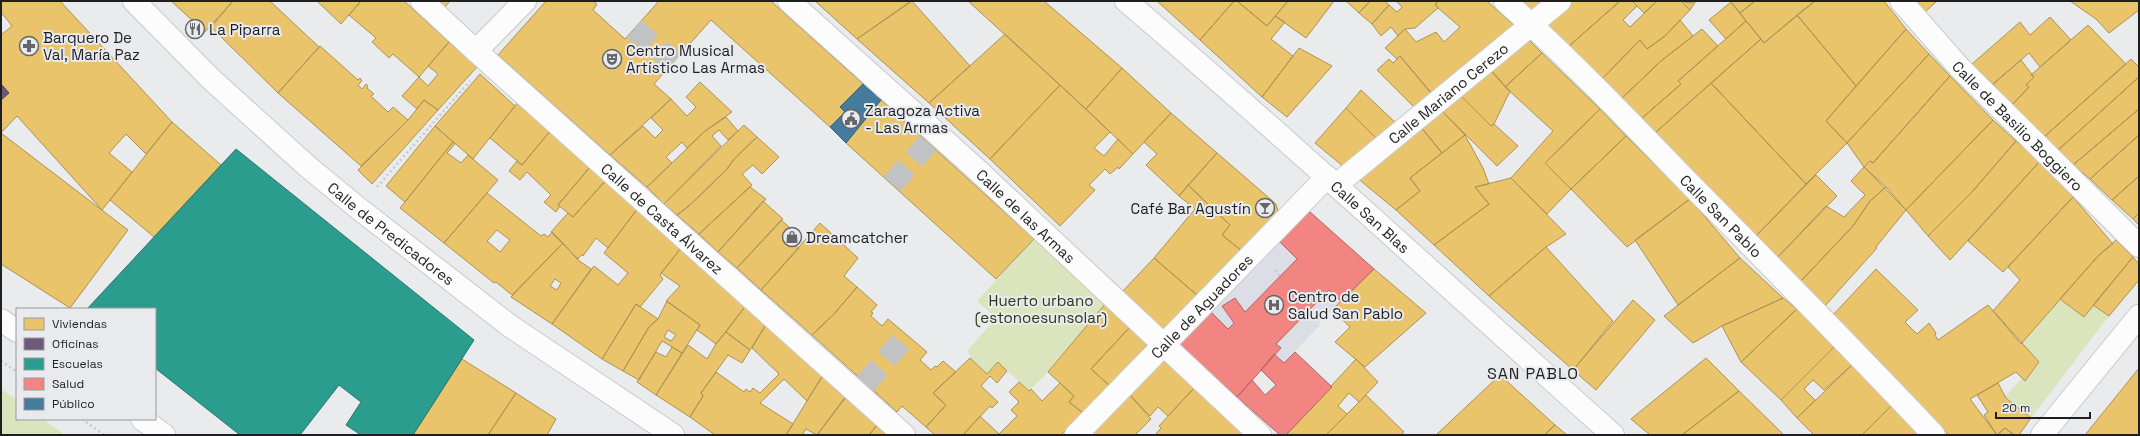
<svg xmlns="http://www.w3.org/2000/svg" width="2140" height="436" font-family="'Space Grotesk',sans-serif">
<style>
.built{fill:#dcdee6}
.green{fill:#dae5be}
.homes{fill:#e9c46a;stroke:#ac9254;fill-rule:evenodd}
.offices{fill:#6d597a;stroke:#56485f}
.schools{fill:#2a9d8f;stroke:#27776e}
.health{fill:#f28482;stroke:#b36665}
.public{fill:#457b9d;stroke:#3a5f78}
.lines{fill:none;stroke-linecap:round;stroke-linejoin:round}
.minor-tunnel{stroke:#c1c2c4;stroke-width:22;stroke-dasharray:22 11;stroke-linecap:butt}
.minor-casing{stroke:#c9c9cb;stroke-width:24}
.major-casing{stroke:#c9c9cb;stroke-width:24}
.path{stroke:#c9c9ca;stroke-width:2.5;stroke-dasharray:2 3;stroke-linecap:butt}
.minor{stroke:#fcfcfc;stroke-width:22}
.major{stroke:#fcfcfc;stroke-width:22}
.labels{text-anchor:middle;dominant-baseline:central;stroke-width:4;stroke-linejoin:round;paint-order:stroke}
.poi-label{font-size:15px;fill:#1f1f21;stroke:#e9eaee;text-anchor:start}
.street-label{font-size:15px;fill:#1f1f21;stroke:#e9eaee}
.park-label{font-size:15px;fill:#2d3511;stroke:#e9eaee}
.neighbourhood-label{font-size:16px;letter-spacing:1px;fill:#1f1f21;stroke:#e9eaee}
</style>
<rect width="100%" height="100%" fill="#eaebed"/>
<path class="built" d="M1309 211 1374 269 1319 323 1320 325 1284 363 1274 354 1237 397 1208 309Z"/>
<path class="green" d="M1034 239 1105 304 1048 372 1029 391 998 362 987 374 970 358 971 357 967 351 996 318 977 301Z
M2060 299 2084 317 2093 305 2109 316 2031 418 2005 396 2022 378 2025 381 2039 363 2021 344Z
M1 389 17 400V419H43L65 435H1Z"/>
<path class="homes" d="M1 1H60L172 122 146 154 126 134 109 153 132 172 102 210 17 116 1 133V100L9 93 1 84V35L12 26 1 12Z
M171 1H233L205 32Z
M233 1H270L319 47 278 93 211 27Z
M317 1H361L341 24Z
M361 1H404L449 42 419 77 393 54 389 58 372 42 376 38 349 15Z
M438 1H450L444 8Z
M546 1H593L597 4 593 10 625 39 659 1H771L863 84 840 107 845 112 830 127 711 20 654 84 671 99 610 155 498 55Z
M815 1H911L857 39Z
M912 1 970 66 929 103 857 39Z
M968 1H1044L1122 68 1086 109Z
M1157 1H1234L1200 40Z
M1234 1H1237L1267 26 1275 16 1285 22 1271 39 1293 56 1262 97 1200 40Z
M1237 1H1288L1267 26Z
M1288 1H1334L1306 38 1275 16Z
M1346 1H1370L1359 13Z
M1370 1H1385L1389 5 1372 24 1359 13Z
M1396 1H1439L1435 4 1438 8 1415 28 1405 29 1398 36 1391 27 1381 36 1372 24 1389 5 1397 12 1402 7Z
M1439 1H1487L1517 28 1434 97 1400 56 1397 59 1385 48 1405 29 1416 42 1436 32 1444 42 1460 27 1438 8 1435 4Z
M1515 1H1553L1534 18Z
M1573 1H1620L1568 47 1546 27Z
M1620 1H1632L1637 6 1623 20 1630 27 1657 1H1681L1690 10 1665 36 1647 49 1640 40 1602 79 1568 47Z
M1632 1H1657L1644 13Z
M1681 1 1690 3 1696 1 1690 10Z
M1730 1H1755L1740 13Z
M1755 1H1815L1764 43 1740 13Z
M1815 1H1884L1906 29 1856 86 1797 15Z
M1914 1H1937L1924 13Z
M2070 1H2139V10L2109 33 2096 19Z
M1731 2 1746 21 1726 39 1709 20Z
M1797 15 1856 86 1826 121 1847 143 1806 184 1711 83 1761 39 1764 43Z
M2050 17 2071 40 2040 67 2029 53 1993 84 1972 64 2020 22 2030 35Z
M1680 20 1693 36 1661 61 1621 99 1602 79 1640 40 1647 49 1665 36Z
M1746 21 1761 39 1655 133 1641 119 1681 84 1678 81Z
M2088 25 2126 64 2044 137 2012 105 2029 87 2026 85 2034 77 2031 75Z
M1702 29 1718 46 1678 81 1681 84 1641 119 1621 99 1661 61Z
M1906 29 1929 54 1847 143 1826 121Z
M1005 34 1060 85 990 159 929 103Z
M1524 35 1542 53 1505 87 1488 67Z
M449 42 477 67 438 110 424 100 417 109 402 96 419 77 428 86 438 74 428 66Z
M320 46 358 80 360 78 362 81 358 85 362 89 366 84 368 86 367 88 374 94 371 96 388 112 393 107 408 120 361 166 278 93Z
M1299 48 1332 66 1287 117 1262 97Z
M1542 53 1600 109 1545 163 1571 189 1547 214 1511 178 1553 131 1505 87Z
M1929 54 1950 76 1873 163 1870 161 1864 167 1847 143Z
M1400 56 1434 96 1417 110 1377 70 1389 59 1393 63Z
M2131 59 2139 67V77L2057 151 2044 137Z
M2021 60 2034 77 2026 85 2029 87 2012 105 1993 84Z
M1488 67 1510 91 1494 124 1491 126 1457 92Z
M1122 68 1171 113 1133 154 1086 109Z
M480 74 515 106 473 159 435 126Z
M1950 76 1993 120 1906 210 1864 167 1870 161 1873 163Z
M2139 77V109L2073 165 2057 151Z
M700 82 732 112 705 131 687 148 682 142 666 157 672 163 647 187 610 155 643 126 655 138 663 130 651 118 671 99 687 116 696 107 686 97Z
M1711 83 1806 184 1754 238 1655 133Z
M1060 85 1110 132 1094 148 1104 156 1118 139 1133 154 1119 169 1118 167 1110 174 1105 169 1089 185 1095 190 1060 226 990 159Z
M1361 90 1398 125 1379 141 1346 108Z
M1457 92 1491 126 1494 124 1518 146 1497 166 1441 110Z
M424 100 438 110 372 184 358 170 408 120Z
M881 100 1034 239 996 279 846 143Z
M518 102 551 130 522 165 490 138Z
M1346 108 1378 140 1344 167 1315 143Z
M1600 109 1626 136 1571 189 1545 163Z
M2139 109V135L2090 179 2073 165Z
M1441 110 1465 135 1442 153 1420 126Z
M1171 113 1217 153 1179 196 1146 165 1157 154 1144 142Z
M726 117 738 131 728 140 719 130 712 136 721 146 664 204 647 187 705 131Z
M1993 120 2016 141 1972 192 1928 236 1906 210Z
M172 122 221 165 154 237 110 200Z
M744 125 757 137 734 159 727 169 690 205 677 215 664 204Z
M435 126 453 142 405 202 386 186Z
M1420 126 1442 153 1410 178 1420 191 1396 210 1356 177Z
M551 130 590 167 558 205 560 206 556 212 544 202 551 195 527 172 520 180 509 171 517 161 522 165Z
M1 133 128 230 70 308 1 264Z
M1465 135 1483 168 1489 184 1475 187 1489 204 1434 245 1396 210 1420 191 1410 178Z
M2139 135V176L2112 200 2090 179Z
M1626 136 1690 199 1627 247 1571 189Z
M757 137 779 157 762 174 753 165 742 174 752 185 699 234 677 215 690 205 727 169 734 159Z
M2016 141 2040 161 1950 260 1928 236 1972 192Z
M453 142 455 144 447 153 461 163 468 155 498 180 444 243 400 208Z
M1217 153 1276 204 1278 211 1276 217 1242 251 1222 235 1230 225 1188 185Z
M2040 161 2073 197 2003 272 1968 241Z
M590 167 607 179 573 217 558 205Z
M1864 167 1886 187 1870 201 1853 226 1799 283 1775 260 1826 206 1844 217 1865 195 1851 181Z
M1816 175 1837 196 1775 260 1754 238Z
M2139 176V213L2133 219 2112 200Z
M1511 178 1566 234 1546 247 1489 296 1434 245 1489 204 1475 187Z
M607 179 638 208 608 248 596 238 583 256 582 254 578 259 551 232 568 213 573 217Z
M1188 185 1230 225 1222 235 1242 251 1198 296 1154 258 1195 209 1179 196Z
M750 187 766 199 718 252 699 234Z
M1886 187 1906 210 1876 247 1877 248 1824 307 1799 283 1853 226 1870 201Z
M487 193 541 236 544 234 548 237 552 232 563 243 512 295 496 282 494 283 444 243ZM497 230 510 240 500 252 487 241Z
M2073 197 2113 244 2098 256 2021 344 1993 311 2020 280 2008 267Z
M1690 199 1740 258 1678 305 1635 240Z
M763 201 783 219 737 268 718 252Z
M638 208 681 248 660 275 663 279 640 307 636 304 602 359 552 324 594 266 618 285 628 273 604 253Z
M2139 213V225L2133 219Z
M781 220 796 233 790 240 799 248 761 290 737 268Z
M820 223 858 258 844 276 857 287 834 314 812 335 761 290Z
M2116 240 2133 257 2084 317 2060 299 2098 256Z
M563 243 578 260 591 269 552 324 511 297ZM555 279 561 283 557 290 550 286Z
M1546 247 1613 321 1573 370 1489 296Z
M681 248 747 304 716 344 697 330 700 325 666 301 680 286 661 273Z
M2133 257 2139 264V280L2109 316 2093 305Z
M1154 258 1198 296 1160 334 1121 293Z
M1740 258 1783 298 1722 326 1693 343 1664 316Z
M1374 269 1426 313 1365 367 1335 342 1350 327 1332 310Z
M1876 269 1918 310 1905 322 1917 334 1929 323 1936 333 1935 335 1938 340 1988 305 2039 362 2025 381 2016 372 1970 399 1997 435 2005 428 2014 435H1949L1871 352 1839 320 1832 316Z
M857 287 877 305 871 312 873 313 871 316 882 326 888 319 927 352 920 360 931 370 935 366 937 367 943 361 956 372 933 393 946 405 926 427 902 406 897 412 812 335 834 314Z
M1783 298 1797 309 1741 362 1722 326Z
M1633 300 1655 320 1596 390 1573 370Z
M667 301 700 325 682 353 662 341 639 380 623 371 649 327 658 319ZM668 330 676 335 671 341 664 337Z
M636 304 658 319 649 327 623 371 602 359Z
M747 304 767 323 750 350 726 332Z
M1105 304 1130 327 1091 369 1110 386 1083 413 1069 402 1074 396 1048 372Z
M1797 309 1834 347 1781 400 1741 362Z
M767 323 823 375 807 401 784 379 760 403 793 424 786 435H715L690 417 703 396 701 393 716 372 744 392 746 389 750 392 753 388 760 393 779 374 752 348Z
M1130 327 1148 344 1110 386 1091 369Z
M726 332 750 350 742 363 728 355 701 393 703 396 690 417 656 395 688 345 707 359 716 344Z
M672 347 682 353 656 395 637 382 656 352 666 357Z
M1834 347 1852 365 1824 390 1813 380 1804 389 1815 400 1797 418 1781 400Z
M1163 357 1195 387 1168 416 1158 407 1150 416 1128 393Z
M970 358 987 374 998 362 1007 371 997 383 990 376 981 386 998 402 992 408 990 406 963 435H935L926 427 946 405 933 393Z
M1706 358 1739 391 1682 435H1650L1631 419Z
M462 359 516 393 488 435H413Z
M1356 359 1378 382 1359 402 1349 393 1338 406 1347 414 1326 435H1286Z
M1852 365 1892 405 1862 435H1814L1797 418Z
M2139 368V435H2085Z
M823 375 847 396 817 435 806 429 802 435H786Z
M1500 375 1555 425 1544 435H1436Z
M1019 382 1029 391 1031 389 1042 401 1060 383 1074 396 1069 402 1083 413 1061 435H963L980 416 999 434 1017 416 1011 410 1019 402 1009 392Z
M1998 383 2006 398 2031 418 2019 435H2014L2005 428 1997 435 1984 415 1988 412 1977 395Z
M1195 387 1243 432 1240 435H1155L1161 428 1159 426Z
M1739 391 1784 435H1682Z
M516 393 556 419 547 435H488Z
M1128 393 1151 419 1135 435H1089Z
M1366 395 1404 432 1401 435H1326Z
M846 396 878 424 869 435H817Z
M1892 405 1920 435H1862Z
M878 424 890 435H869Z
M1555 425 1567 435H1544Z"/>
<path class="offices" d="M1 84 9 93 1 100Z"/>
<path class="schools" d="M236 149 474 340 413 435H361L346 425 361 402 339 385 300 435H240L155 368V309H87Z"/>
<path class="health" d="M1309 211 1374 269 1341 301 1329 290 1276 344 1281 348 1237 397 1176 342 1208 309 1228 329 1234 323 1222 306 1235 298 1245 312 1297 259 1278 240Z
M1295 352 1332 387 1286 435H1280L1237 397 1252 380 1265 395 1276 385 1261 370 1274 354 1284 363Z"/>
<path class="public" d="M863 84 881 100 846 143 830 127 845 112 840 107Z"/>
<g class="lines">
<path class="minor-tunnel" d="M634 29 674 62
M892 184 928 143
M865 384 907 335"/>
<g class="minor-casing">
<g id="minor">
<path id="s1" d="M134 1 211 79 307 166 358 208 510 326 673 435"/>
<path id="s2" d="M422 1 476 51 904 435"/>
<path id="s3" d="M789 1 974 167 1260 435"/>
<path id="s4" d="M1126 1C1291 142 1451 290 1613 435"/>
<path id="s5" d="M1505 1C1570 59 1630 122 1690 184 1772 267 1854 350 1934 435"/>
<path id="s6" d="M1901 1 1960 68 2139 246"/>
<path d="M476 51 525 1"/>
<path id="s7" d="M1336 185 1560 1"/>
<path id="s8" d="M1076 435 1327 177"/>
<path d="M2042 435 2139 316"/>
</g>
</g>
<g class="major-casing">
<path id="major" d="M1 320 17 331
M142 419 164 435"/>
</g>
<path class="path" d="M377 187 470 81
M1276 270 1280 276
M1 361 17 372
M82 419 104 435"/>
<use href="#minor" class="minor"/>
<use href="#major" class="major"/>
</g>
<defs>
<g id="restaurant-ring" transform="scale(1)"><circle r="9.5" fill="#e9eaee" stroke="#666668" stroke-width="1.5"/><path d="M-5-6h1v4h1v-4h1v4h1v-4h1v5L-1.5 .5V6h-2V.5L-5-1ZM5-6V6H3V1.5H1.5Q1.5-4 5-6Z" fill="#666668"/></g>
<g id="pharmacy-ring" transform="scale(1)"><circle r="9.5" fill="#e9eaee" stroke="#666668" stroke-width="1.5"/><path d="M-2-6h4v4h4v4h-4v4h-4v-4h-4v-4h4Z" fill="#666668"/></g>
<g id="theatre-ring" transform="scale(1)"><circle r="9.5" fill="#e9eaee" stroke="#666668" stroke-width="1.5"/><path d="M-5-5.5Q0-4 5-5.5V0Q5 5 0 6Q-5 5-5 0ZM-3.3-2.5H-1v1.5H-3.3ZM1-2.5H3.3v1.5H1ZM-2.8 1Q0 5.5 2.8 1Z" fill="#666668"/></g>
<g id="civic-ring" transform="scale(1)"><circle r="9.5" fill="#e9eaee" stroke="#666668" stroke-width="1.5"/><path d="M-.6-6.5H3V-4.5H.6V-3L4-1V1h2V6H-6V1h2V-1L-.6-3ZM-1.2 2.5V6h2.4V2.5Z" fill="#666668"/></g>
<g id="bar-ring" transform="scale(1)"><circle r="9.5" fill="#e9eaee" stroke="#666668" stroke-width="1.5"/><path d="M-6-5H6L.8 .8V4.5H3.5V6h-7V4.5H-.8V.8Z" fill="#666668"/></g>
<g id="shop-ring" transform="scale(1)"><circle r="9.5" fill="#e9eaee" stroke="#666668" stroke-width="1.5"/><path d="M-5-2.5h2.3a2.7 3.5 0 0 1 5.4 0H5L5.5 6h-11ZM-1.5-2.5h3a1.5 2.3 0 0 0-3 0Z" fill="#666668"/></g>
<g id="hospital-ring" transform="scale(1)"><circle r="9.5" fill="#e9eaee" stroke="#666668" stroke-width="1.5"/><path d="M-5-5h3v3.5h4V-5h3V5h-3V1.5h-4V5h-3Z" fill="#666668"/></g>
</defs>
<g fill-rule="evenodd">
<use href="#restaurant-ring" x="195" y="29"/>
<use href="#pharmacy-ring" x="29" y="46"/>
<use href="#theatre-ring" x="612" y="59"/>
<use href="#civic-ring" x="851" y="119"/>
<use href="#bar-ring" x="1265" y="208"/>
<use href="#shop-ring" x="792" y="237"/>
<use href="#hospital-ring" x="1274" y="305"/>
</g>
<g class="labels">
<g class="poi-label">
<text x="209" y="29">La Piparra</text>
<text x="43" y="37">Barquero De<tspan x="43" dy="17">Val, María Paz</tspan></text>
<text x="626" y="50">Centro Musical<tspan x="626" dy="17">Artístico Las Armas</tspan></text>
<text x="865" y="110">Zaragoza Activa<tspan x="865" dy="17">- Las Armas</tspan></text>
<text x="1251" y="208" text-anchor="end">Café Bar Agustín</text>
<text x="806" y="237">Dreamcatcher</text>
<text x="1288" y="296">Centro de<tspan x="1288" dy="17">Salud San Pablo</tspan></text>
</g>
<g class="street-label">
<text stroke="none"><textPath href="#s7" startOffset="145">Calle Mariano Cerezo</textPath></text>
<text stroke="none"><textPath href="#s6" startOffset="171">Calle de Basilio Boggiero</textPath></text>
<text stroke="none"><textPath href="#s3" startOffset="320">Calle de las Armas</textPath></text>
<text stroke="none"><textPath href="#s5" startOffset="305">Calle San Pablo</textPath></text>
<text stroke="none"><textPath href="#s4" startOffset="326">Calle San Blas</textPath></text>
<text stroke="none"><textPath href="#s2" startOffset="324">Calle de Casta Álvarez</textPath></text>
<text stroke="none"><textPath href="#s1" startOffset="347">Calle de Predicadores</textPath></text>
<text stroke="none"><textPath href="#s8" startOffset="180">Calle de Aguadores</textPath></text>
</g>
<g class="park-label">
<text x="1041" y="300">Huerto urbano<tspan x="1041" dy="17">(estonoesunsolar)</tspan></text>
</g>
<g class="neighbourhood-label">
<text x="1533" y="373">SAN PABLO</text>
</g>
</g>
<rect width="2140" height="436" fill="none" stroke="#1f1f21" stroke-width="4"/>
<rect x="16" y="308" width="140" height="112" fill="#e9eaee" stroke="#98999c"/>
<rect x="24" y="318" width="20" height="12" fill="#e9c46a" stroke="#98999c"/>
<text x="52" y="328" font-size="12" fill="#1f1f21">Viviendas</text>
<rect x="24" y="338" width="20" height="12" fill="#6d597a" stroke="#98999c"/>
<text x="52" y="348" font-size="12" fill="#1f1f21">Oficinas</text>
<rect x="24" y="358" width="20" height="12" fill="#2a9d8f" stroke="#98999c"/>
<text x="52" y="368" font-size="12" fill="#1f1f21">Escuelas</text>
<rect x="24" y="378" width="20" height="12" fill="#f28482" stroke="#98999c"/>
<text x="52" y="388" font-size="12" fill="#1f1f21">Salud</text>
<rect x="24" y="398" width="20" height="12" fill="#457b9d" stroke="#98999c"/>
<text x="52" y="408" font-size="12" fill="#1f1f21">Público</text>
<path d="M1996 412v6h94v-6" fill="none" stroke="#1f1f21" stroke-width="2"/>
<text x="2002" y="412" font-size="12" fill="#1f1f21" stroke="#e9eaee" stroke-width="3" paint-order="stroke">20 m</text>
</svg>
